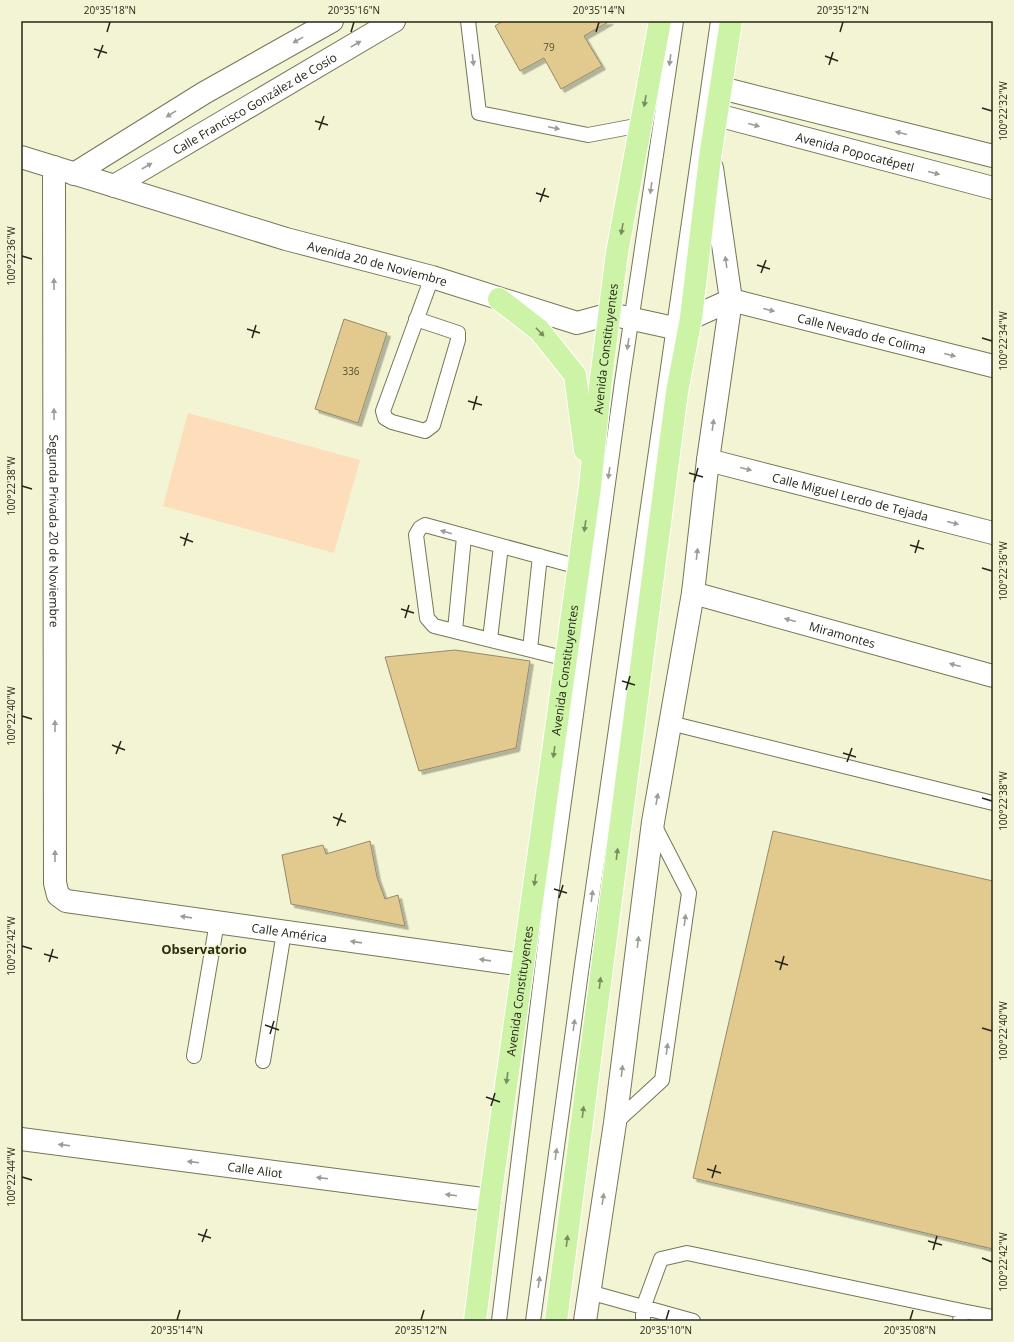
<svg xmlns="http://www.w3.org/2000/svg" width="1014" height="1342" font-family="'Open Sans',sans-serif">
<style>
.green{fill:#feddbb}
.building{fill:#e2ca8e;stroke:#95896c;filter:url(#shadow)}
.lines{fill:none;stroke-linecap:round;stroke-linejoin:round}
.service-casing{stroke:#757658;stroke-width:16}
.minor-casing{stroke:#757658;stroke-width:24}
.tertiary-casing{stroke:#757658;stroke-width:24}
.primary-casing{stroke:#fff;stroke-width:24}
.service{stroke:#fff;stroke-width:14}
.minor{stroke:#fff;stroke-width:22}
.tertiary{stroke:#fff;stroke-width:22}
.primary{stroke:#cdf3a6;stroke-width:22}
.oneway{fill:#9d9d98}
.oneway2{fill:#798c60}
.ticks{fill:none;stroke:#252619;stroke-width:1.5}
.labels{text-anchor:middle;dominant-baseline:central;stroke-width:3.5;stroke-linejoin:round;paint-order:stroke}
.number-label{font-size:10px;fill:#544f36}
.street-label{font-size:12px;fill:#252619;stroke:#f3f4d3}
.neighbourhood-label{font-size:13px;font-weight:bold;fill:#2d2d12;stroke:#f3f4d3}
.neatline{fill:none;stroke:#252619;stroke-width:1.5}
.ticks-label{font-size:10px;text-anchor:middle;fill:#252619}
</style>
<defs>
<filter id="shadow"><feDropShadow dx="3.5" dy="3.5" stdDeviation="0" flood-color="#0004"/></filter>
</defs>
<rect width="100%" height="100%" fill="#f3f4d3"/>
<path class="green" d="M188 413 360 460 334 553 163 506Z"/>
<path class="building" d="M503 21H610L584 36 602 66 561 89 544 58 520 71 495 26Z
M344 319 387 333 358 423 315 409Z
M455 650 530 661 516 748 419 771 385 657Z
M773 831 993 881V1249L693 1178Z
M370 841 377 877 385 899 398 895 405 926 291 904 282 855 323 845 326 854Z"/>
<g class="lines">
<g class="service-casing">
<path id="service" d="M468 21 479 113 588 135 641 125
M416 319 458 333V340L433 425 425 431 392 422 385 418 383 411 432 277
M455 630 464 537
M490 639 501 546
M530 649 540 556
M567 659 434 626 427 618 416 535 420 528 425 525 579 567
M670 723 993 803
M194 1056 217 922
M263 1061 284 932
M615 1123 662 1080 689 893 653 823
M589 1292 693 1321
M962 1311 993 1317
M499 1321 552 888 622 382 676 21
M533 1321 582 965 718 21
M643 1321V1308L661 1259 687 1253 962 1311 960 1321"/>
</g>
<g class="minor-casing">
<g id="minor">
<path d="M721 88 993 156"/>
<path id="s1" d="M717 115 993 188"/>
<path id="s2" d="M54 167 55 883 58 895 66 901 523 965"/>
<path id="s3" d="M731 300 993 366"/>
<path id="s4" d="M708 460 993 533"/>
<path id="s5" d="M693 593 993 676"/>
<path id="s6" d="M21 1139 490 1200"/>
</g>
</g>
<g class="tertiary-casing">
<g id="tertiary">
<path id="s7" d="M21 157 286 239 432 277 577 323 610 314 674 328 691 318 731 300"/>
<path d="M74 174 204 93 332 21"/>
<path id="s8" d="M114 186 394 21"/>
<path d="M585 1321 615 1123 653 822 693 593 708 460 731 300 712 168"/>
</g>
</g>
<g class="primary-casing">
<g id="primary">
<path d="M499 299 539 330 575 375 585 450"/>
<path id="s9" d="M475 1321 490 1200 590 487 601 379 617 253 660 21"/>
<path d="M556 1321 677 392 691 318 710 158 731 21"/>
</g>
</g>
<use href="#service" class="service"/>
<use href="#minor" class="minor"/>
<use href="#tertiary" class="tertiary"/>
<use href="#primary" class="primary"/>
</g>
<defs><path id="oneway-solid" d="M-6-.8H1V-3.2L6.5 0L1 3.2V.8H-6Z"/></defs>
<g class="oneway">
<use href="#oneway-solid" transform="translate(298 40) rotate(151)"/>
<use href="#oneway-solid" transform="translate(356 44) rotate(-30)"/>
<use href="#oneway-solid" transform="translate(473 60) rotate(83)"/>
<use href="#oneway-solid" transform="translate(670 60) rotate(98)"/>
<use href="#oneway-solid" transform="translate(171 114) rotate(148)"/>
<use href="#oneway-solid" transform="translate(754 125) rotate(15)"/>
<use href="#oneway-solid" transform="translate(554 128) rotate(12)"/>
<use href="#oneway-solid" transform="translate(901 133) rotate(-166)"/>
<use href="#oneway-solid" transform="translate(147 166) rotate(-30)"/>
<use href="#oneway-solid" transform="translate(934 173) rotate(15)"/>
<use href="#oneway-solid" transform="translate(651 188) rotate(98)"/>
<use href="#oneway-solid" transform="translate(726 262) rotate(-98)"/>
<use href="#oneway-solid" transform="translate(54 284) rotate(-90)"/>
<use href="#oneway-solid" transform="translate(769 310) rotate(14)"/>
<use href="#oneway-solid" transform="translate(628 344) rotate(99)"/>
<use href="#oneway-solid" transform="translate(950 355) rotate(14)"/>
<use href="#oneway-solid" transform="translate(54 414) rotate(-90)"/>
<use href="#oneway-solid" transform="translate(713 425) rotate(-82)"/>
<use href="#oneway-solid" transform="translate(746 469) rotate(14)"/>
<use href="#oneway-solid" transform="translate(609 473) rotate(98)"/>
<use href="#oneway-solid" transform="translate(953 523) rotate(14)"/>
<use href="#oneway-solid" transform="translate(446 532) rotate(-164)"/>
<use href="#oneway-solid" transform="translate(697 554) rotate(-83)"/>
<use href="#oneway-solid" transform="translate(790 620) rotate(-165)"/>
<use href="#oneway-solid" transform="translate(955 665) rotate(-165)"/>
<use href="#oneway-solid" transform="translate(55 726) rotate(-90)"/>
<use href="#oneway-solid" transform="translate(657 799) rotate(-80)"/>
<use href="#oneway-solid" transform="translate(55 856) rotate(-90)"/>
<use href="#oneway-solid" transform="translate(592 896) rotate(-82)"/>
<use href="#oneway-solid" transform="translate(186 917) rotate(-172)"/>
<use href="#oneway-solid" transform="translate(685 920) rotate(-82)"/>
<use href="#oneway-solid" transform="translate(356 942) rotate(-172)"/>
<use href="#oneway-solid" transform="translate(638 942) rotate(-83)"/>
<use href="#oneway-solid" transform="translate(485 960) rotate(-172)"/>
<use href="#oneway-solid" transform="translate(574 1025) rotate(-82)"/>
<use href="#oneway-solid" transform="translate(667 1049) rotate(-82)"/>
<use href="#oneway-solid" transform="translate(622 1071) rotate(-83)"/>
<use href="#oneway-solid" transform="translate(64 1145) rotate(-173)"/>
<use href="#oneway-solid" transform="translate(556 1154) rotate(-82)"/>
<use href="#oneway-solid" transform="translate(193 1162) rotate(-173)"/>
<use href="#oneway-solid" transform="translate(322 1178) rotate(-173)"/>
<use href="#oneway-solid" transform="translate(451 1195) rotate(-173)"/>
<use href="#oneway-solid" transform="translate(603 1199) rotate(-81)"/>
<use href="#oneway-solid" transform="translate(539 1282) rotate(-82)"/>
</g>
<g class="oneway2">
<use href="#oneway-solid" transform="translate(645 101) rotate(100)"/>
<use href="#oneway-solid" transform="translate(622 229) rotate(100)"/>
<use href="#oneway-solid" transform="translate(540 332) rotate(46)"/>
<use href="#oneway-solid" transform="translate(585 526) rotate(98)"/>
<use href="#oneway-solid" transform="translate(554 752) rotate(98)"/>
<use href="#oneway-solid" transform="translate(617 854) rotate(-83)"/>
<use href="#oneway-solid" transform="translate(535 880) rotate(98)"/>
<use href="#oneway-solid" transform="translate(600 983) rotate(-83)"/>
<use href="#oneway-solid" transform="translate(507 1078) rotate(98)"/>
<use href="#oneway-solid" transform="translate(583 1112) rotate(-83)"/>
<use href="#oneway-solid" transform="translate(567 1241) rotate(-83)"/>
</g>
<path class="ticks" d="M107 32 110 22M351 32 354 22M596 32 599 22M840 32 843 22M94 49 107 53M825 56 838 61M98 58 103 45M829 65 833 52M982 108 992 111M315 121 328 125M319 130 324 116M536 193 549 197M540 202 545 188M22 256 32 259M757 265 770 269M761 273 766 260M247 329 260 333M252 338 256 325M982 338 992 341M468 401 482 405M473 410 477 396M689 473 703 477M694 482 698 468M22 486 32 489M180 537 193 542M910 545 924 549M184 546 188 533M915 553 919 540M982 568 992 571M401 609 414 613M405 618 409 605M622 681 635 685M626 690 630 676M22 716 32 719M112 745 125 750M843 753 856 757M116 754 121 741M847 762 852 748M982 798 992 801M333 817 346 822M337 826 342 813M554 889 567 893M559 898 563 885M22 946 32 949M44 954 58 958M775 961 788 965M49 962 53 949M780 970 784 956M265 1025 279 1030M982 1028 992 1031M270 1034 274 1021M486 1097 500 1102M491 1106 495 1093M707 1169 721 1173M22 1177 32 1180M712 1178 716 1165M198 1234 211 1238M928 1241 942 1245M202 1242 207 1229M933 1250 937 1236M982 1258 992 1262M177 1320 180 1310M421 1320 424 1310M666 1320 669 1310M910 1320 913 1310"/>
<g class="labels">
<g class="number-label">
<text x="549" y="47">79</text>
<text x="351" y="371">336</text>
</g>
<g class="street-label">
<text stroke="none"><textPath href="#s8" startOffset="163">Calle Francisco González de Cosío</textPath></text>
<text stroke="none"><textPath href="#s1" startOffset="143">Avenida Popocatépetl</textPath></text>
<text stroke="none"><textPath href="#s7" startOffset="372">Avenida 20 de Noviembre</textPath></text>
<text stroke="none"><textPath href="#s3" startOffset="135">Calle Nevado de Colima</textPath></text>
<text stroke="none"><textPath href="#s9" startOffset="981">Avenida Constituyentes</textPath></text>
<text stroke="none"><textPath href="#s4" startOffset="147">Calle Miguel Lerdo de Tejada</textPath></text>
<text stroke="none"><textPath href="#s2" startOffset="364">Segunda Privada 20 de Noviembre</textPath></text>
<text stroke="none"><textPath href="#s5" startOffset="155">Miramontes</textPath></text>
<text stroke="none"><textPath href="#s9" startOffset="657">Avenida Constituyentes</textPath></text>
<text stroke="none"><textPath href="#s2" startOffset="964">Calle América</textPath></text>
<text stroke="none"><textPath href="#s9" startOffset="333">Avenida Constituyentes</textPath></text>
<text stroke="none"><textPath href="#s6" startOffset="236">Calle Aliot</textPath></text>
</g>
<g class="neighbourhood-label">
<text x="204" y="949">Observatorio</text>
</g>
</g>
<rect width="1014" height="1342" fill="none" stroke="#f3f4d3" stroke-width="44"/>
<rect x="22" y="22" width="970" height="1298" class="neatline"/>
<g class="ticks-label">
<text x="110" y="14">20°35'18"N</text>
<text x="354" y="14">20°35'16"N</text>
<text x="599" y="14">20°35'14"N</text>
<text x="843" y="14">20°35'12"N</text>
<text transform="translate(1003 111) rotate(-90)" y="4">100°22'32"W</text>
<text transform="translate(11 256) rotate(-90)" y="4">100°22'36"W</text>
<text transform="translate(1003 341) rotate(-90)" y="4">100°22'34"W</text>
<text transform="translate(11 486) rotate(-90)" y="4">100°22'38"W</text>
<text transform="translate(1003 571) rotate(-90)" y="4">100°22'36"W</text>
<text transform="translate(11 716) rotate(-90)" y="4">100°22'40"W</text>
<text transform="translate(1003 801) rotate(-90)" y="4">100°22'38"W</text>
<text transform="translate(11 946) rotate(-90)" y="4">100°22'42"W</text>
<text transform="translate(1003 1031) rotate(-90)" y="4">100°22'40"W</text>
<text transform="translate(11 1177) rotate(-90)" y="4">100°22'44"W</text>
<text transform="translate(1003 1262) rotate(-90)" y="4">100°22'42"W</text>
<text x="177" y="1334">20°35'14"N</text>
<text x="421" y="1334">20°35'12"N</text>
<text x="666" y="1334">20°35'10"N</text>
<text x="910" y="1334">20°35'08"N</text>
</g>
</svg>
